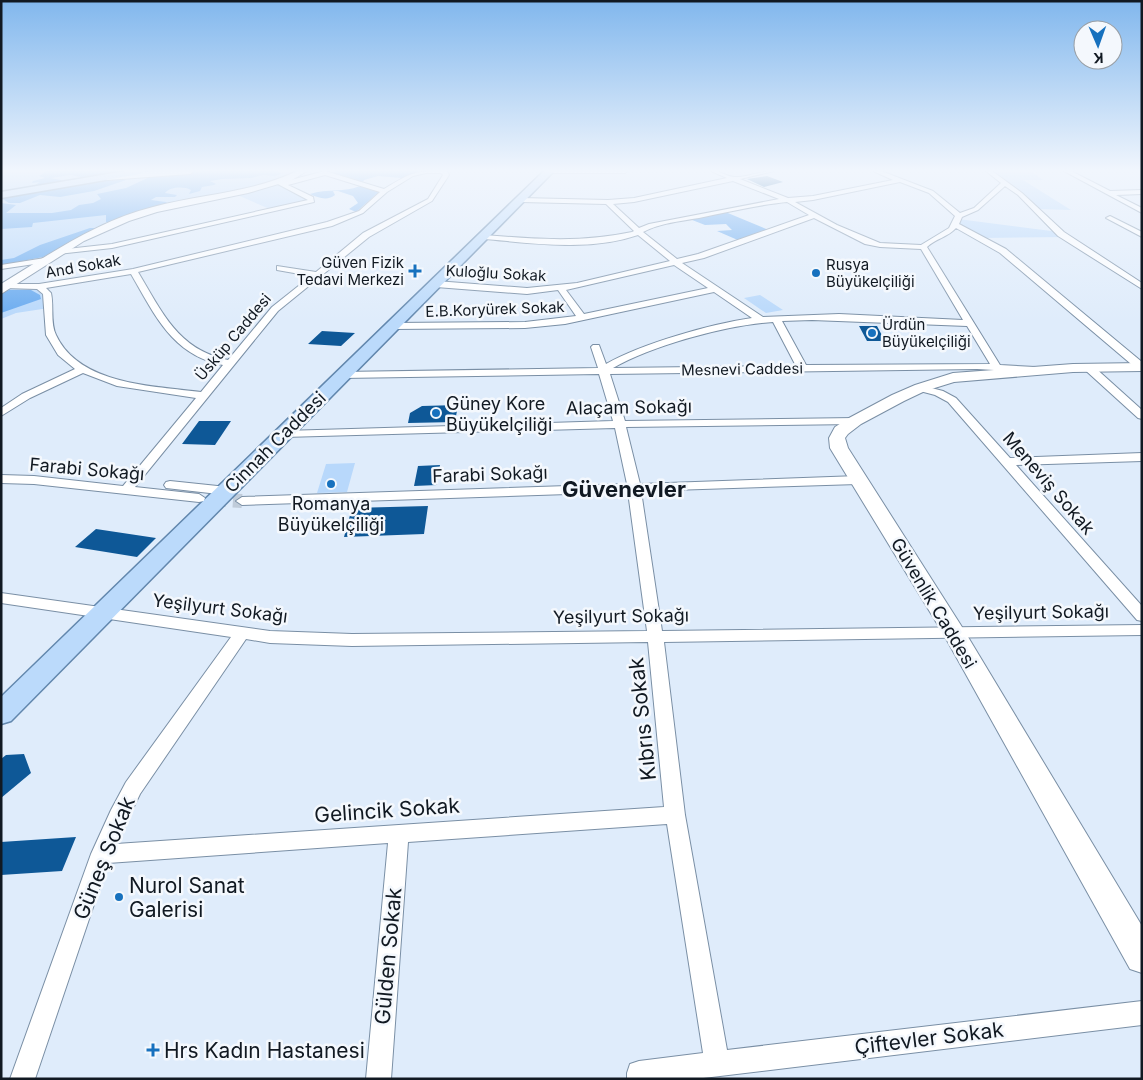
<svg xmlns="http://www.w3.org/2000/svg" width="1143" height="1080" font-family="Inter,sans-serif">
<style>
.green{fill:#b8d8fb}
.forest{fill:#66a9ef}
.building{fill:#0e5897}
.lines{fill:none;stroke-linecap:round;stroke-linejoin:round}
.street-tunnel{stroke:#c0ccda;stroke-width:14;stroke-dasharray:14 7;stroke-linecap:butt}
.street-casing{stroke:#7a8fa5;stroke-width:2}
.secondary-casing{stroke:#7a8fa5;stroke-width:2}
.primary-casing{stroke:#6287ad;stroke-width:3}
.street{fill:#fff;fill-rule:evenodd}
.secondary{fill:#fff;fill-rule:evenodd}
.primary{fill:#bbdafb;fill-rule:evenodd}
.poi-dot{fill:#1771be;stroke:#f4f8fd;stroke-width:2}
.labels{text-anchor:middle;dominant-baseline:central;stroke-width:5;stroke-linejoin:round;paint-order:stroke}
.far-poi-label{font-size:15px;fill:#111922;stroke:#f4f8fd;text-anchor:start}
.far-street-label{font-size:15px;fill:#111922;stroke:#f4f8fd}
.poi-label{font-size:18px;fill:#111922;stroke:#f4f8fd;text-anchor:start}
.street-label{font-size:18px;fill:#111922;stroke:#f4f8fd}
.near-street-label{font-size:21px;fill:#111922;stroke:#f4f8fd}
.near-poi-label{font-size:21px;fill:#111922;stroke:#f4f8fd;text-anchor:start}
.district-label{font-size:22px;font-weight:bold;fill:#111922;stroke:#f4f8fd}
</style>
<rect width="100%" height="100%" fill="#dfecfb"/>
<path class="green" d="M1 171H127L1 192Z
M140 171H303L278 182 313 200 272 210 235 194 140 214 45 260 1 267V194Z
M989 171H1031L1043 180H1023L1071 210 1037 209Z
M958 219 1059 232 1066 237 983 238 955 225Z
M7 286 39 287 47 293 49 308 16 313 1 319V290Z
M760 295 783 310 766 313 744 298Z
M355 463 347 492 317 493 326 464Z"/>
<path class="forest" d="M44 171H114L121 172 85 178 71 175 50 178 66 181 35 185 40 182 32 183 33 181 45 178 39 176 45 172Z
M204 171H278L281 174 275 176 263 175 251 178 222 179 210 181 216 184 214 185 202 187 200 191 189 194 191 190C183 186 170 187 165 193L177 195 175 197H156L151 200 166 202 169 205 113 222H106V215L33 223 32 227 1 229V203L16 205 6 213H52L71 210 79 205 93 203 101 199 97 194 126 188 154 175Z
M337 171H420L402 178 378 176 364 180 363 182 331 173Z
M113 178 126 180 94 191 60 197 40 195 20 203H9L1 198Z
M360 186 379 192 356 212 349 209 358 203 353 196 338 191H333L335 195C328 201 318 198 310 194 327 188 345 193 360 186Z
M723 211 771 231 740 241 717 231 732 230 726 224 705 225 687 218Z
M90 228H96L43 257 1 265V260L14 258 40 245Z
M9 290H31L40 295 41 299 1 313V294Z"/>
<path class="building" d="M767 176 783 182 764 187 747 179Z
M859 326H877L885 341H867Z
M322 331 355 333 341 346 308 344Z
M458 405 455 422 408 423 410 413 422 406Z
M199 421H231L215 445 182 444Z
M440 465 437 485 414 486 418 466Z
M428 506 424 534 344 537 352 508Z
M96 529 156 538 137 557 75 547Z
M24 754 31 773 1 798V759L6 755Z
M76 837 62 871 1 875V842Z"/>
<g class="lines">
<path class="street-tunnel" d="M212 499 242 501"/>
<g class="street-casing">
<path id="street" d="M325 171 384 189C412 172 414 171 447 171L449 175 432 201 369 237 278 311 135 487 199 494 205 498 204 501 199 502 34 484 1 483V475L34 476 123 486 196 398 117 386 83 373 30 398 1 416V408L22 394 75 369 58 355 46 335 43 294 37 289 4 288V284H39L133 269 327 222 359 211 380 192 325 175 288 185 313 197 314 202 112 248 58 254 54 252 58 250 112 244 308 200 274 182 277 180 283 182ZM426 173H441L443 175 428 199 363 233 316 272 277 266V270L311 276 272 307 228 360C178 350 162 312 138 272L332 226 363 213 387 192 413 176ZM131 274C155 315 172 355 223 365L201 392C154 386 79 385 56 335 50 323 54 306 51 293L46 288Z
M546 171H628L625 173H549Z
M711 171C720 170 725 176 734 177 745 178 761 171 774 171L740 179 788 198 813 196 893 180 873 171H881L933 191 960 213 974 208 1001 183 986 171H992L1022 193 1064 232 1142 283V289L1058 236 1018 195 1005 186 978 210 962 217 959 224 1006 249 1142 362V370L1137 369 1000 253 956 228C948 237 935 239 927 247L1000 365 1035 367 1040 370 1039 372 1004 371V374H996L994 370 977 369 610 374 625 421 855 418 861 421 855 424 626 427 640 484 858 476 864 480 858 484 641 491 662 631 1142 625V635L664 642 685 815 727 1050 1142 1001V1025L695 1079H627V1073L630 1064 639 1061 703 1053 667 824 408 842 391 1079H366L388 843 108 863 35 1079H10L91 854 111 810 126 782 231 637 1 603V593L270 631 352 634 647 631 628 492 242 505 236 501 242 497 627 484 615 428 284 437 278 434 284 431 613 421 599 374 342 378 337 375 342 372 598 368 591 347 593 345H599L606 364C643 343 711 324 752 318L714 292 565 324 525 328 393 329 388 326 393 323 525 322 576 316 558 290 527 294 436 287 432 284 436 281 527 288 577 283 670 261 638 235C589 252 534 243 484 239L480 237 484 235C536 239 580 243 632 232L634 231 606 204 521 202 518 200 521 198 608 200 634 198 727 178ZM733 181 779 199 649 224 639 228 613 204 634 202ZM900 182 929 193 955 216 949 228 921 245 880 243 837 225 795 202 813 200ZM787 202 809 215 698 254 677 259 643 232C660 223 681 221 699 218 728 212 757 205 787 202ZM814 218 865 244 880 247 921 249 963 320 839 314 763 317 682 263 704 258ZM674 265 708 288 584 314 566 290ZM812 320 967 326 990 364 806 365 782 321ZM773 322 796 366 613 368C653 345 727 325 773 322ZM246 639 270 643 352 646 648 642 664 807 116 844 140 794Z
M1064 171H1071L1110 191 1142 190V194L1116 195 1142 208V213Z
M1110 216 1142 232V237L1108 219 1106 218Z
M45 258H48V262L1 269V265Z
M1088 364 1092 365 1142 410V419L1138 418 1084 369V365Z
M920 385 943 391 956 398 1010 458 1142 453V461L1016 465 1142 606V621L1137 620 948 402 935 395 916 390 915 388 916 386Z
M170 481 227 487 233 491 227 495 166 488 164 485 166 482Z"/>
</g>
<g class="secondary-casing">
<path id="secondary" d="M158 171H194L190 174 107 180 103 177 107 174Z
M297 171H307L292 180 248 193 157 212 129 221 84 241 1 294V284C50 254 97 221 153 207 201 194 252 193 297 171Z
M1142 363V371L1073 372 954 382 925 391 904 401 861 424 848 434 845 438 848 448 962 627 1142 926V973L1130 969 944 635 830 448 829 438 835 427 849 418 892 395 915 385 953 373 1073 364Z"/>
</g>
<g class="primary-casing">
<path id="primary" d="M126 171H145L140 174 1 198V192Z
M544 171H554L11 721 1 724V697Z"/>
</g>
<use href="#street" class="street"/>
<use href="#secondary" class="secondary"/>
<use href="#primary" class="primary"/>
</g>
<linearGradient id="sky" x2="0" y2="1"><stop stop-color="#81b7ed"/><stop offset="0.53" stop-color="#f1f6fd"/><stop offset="1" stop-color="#f1f6fd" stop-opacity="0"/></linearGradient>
<rect width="1143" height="322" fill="url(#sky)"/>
<g class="poi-dot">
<path d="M412.5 263.5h5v5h5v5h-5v5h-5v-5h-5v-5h5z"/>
<circle cx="816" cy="273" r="5"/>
<circle cx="872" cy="333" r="5"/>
<circle cx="436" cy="413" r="5"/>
<circle cx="331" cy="484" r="5"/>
<circle cx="119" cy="897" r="5"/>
<path d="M150.5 1042.5h5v5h5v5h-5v5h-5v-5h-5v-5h5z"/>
</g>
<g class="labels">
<g class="far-poi-label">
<text x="404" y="262" text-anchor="end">Güven Fizik<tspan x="404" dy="17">Tedavi Merkezi</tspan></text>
<text x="826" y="264">Rusya<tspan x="826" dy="17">Büyükelçiliği</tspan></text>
<text x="882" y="324">Ürdün<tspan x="882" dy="17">Büyükelçiliği</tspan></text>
</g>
<g class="far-street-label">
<text transform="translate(83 266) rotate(-10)">And Sokak</text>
<text transform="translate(496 273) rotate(3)">Kuloğlu Sokak</text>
<text transform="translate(495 309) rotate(-2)">E.B.Koryürek Sokak</text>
<text transform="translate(233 337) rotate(-50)">Üsküp Caddesi</text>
<text transform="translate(742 369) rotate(-1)">Mesnevi Caddesi</text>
</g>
<g class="poi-label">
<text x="446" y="403">Güney Kore<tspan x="446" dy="21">Büyükelçiliği</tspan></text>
<text x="331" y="503" text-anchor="middle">Romanya<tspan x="331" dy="21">Büyükelçiliği</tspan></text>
</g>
<g class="street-label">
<text transform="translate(629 407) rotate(-1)">Alaçam Sokağı</text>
<text transform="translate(275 442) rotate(-45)">Cinnah Caddesi</text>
<text transform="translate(87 469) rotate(5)">Farabi Sokağı</text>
<text transform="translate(490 474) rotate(-2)">Farabi Sokağı</text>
<text transform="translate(1049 483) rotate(49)">Meneviş Sokak</text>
<text transform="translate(934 603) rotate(59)">Güvenlik Caddesi</text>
<text transform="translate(220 608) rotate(7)">Yeşilyurt Sokağı</text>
<text transform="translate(1041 612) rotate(-1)">Yeşilyurt Sokağı</text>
<text transform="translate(621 616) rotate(-1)">Yeşilyurt Sokağı</text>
</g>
<g class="near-street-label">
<text transform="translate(642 719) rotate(-96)">Kıbrıs Sokak</text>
<text transform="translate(387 810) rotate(-4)">Gelincik Sokak</text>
<text transform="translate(104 858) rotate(-68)">Güneş Sokak</text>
<text transform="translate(388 956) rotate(-85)">Gülden Sokak</text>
<text transform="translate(929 1038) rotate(-7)">Çiftevler Sokak</text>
</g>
<g class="near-poi-label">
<text x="129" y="885">Nurol Sanat<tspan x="129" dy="24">Galerisi</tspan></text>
<text x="164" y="1050">Hrs Kadın Hastanesi</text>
</g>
<g class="district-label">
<text x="624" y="489">Güvenevler</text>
</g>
</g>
<rect width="1143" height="1080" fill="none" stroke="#111922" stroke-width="5"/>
<g transform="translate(1098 45) rotate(178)"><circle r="24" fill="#f4f8fd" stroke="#999fa5"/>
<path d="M0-4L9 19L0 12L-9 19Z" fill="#1771be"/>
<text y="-8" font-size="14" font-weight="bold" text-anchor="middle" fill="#111922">K</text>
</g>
</svg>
